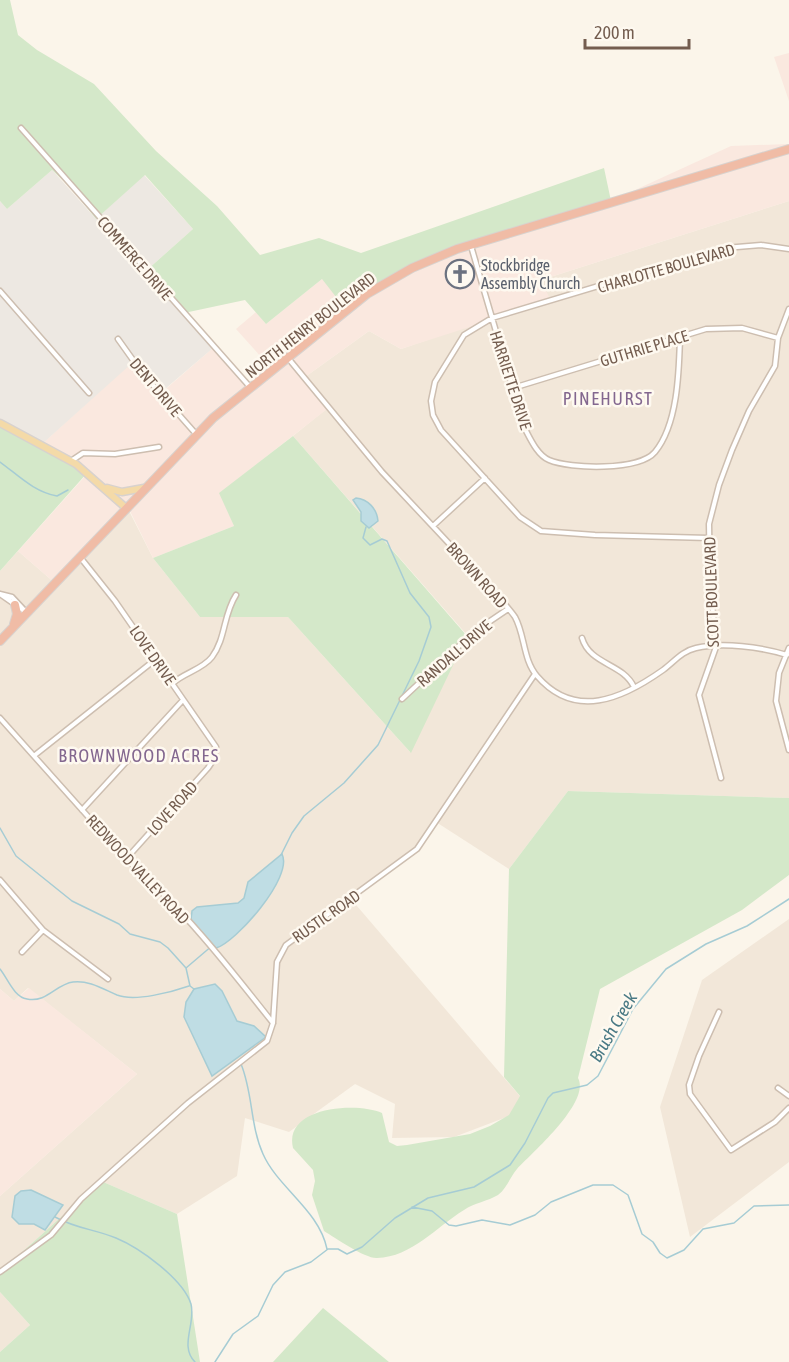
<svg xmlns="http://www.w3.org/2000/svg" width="789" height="1362" font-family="'Asap Condensed',sans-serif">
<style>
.residential{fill:#f2e7d9}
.commercial{fill:#fae8df}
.industrial{fill:#ede8e2}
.green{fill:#d4e8c9}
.water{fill:#bfdde4;stroke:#a6ccd4;stroke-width:1.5}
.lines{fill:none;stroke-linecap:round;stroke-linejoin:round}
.stream{stroke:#a6ccd4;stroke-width:1.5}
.street-casing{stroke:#cdbeb0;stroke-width:7}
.primary-casing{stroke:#d8d2ce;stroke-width:9}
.highway-casing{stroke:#d8d2ce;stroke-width:10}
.street{stroke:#fff;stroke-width:4}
.primary{stroke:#f4daa8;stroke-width:6}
.highway{stroke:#f0bca6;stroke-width:8}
.labels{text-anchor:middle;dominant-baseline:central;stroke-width:5;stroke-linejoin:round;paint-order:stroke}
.street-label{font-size:16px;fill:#745d4f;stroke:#fef9f0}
.worship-label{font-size:16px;fill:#5b616d;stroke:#fef9f0;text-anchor:start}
.neighbourhood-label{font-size:18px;letter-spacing:1.5px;fill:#83678f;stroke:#fef9f0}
.water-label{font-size:18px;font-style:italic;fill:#4a7a85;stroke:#fef9f0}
</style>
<rect width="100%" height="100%" fill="#fbf5ea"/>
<path class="residential" d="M789 201V798L568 791 509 869 436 822 419 845 351 899 530 1108 454 1137 392 1138 395 1104 355 1084 289 1132 245 1118 237 1176 177 1214 101 1181 0 1272V1196L137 1074 28 988 14 1001 0 989V571L18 551 56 584 127 507 153 558 200 617H288L410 752 467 635 293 436 330 406 305 377 369 331 401 349 494 317 541 280Z
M789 919V1162L690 1237 660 1107 702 980Z
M0 1292 30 1325 0 1352Z"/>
<path class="commercial" d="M789 53V101L774 57Z
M789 144V201L541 280 551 301 401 349 369 331 305 377 331 406 220 493 234 526 153 558 128 507 56 584 18 551 87 474 42 444 131 363 160 394 213 348 250 387 271 368 236 329 256 312 266 324 322 279 374 288 464 245 611 201 731 146Z
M29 988 137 1074 0 1196V989L14 1001Z"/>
<path class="industrial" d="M52 170 96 219 144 175 193 229 148 269 213 348 159 394 131 364 42 444 0 421V201L7 209Z"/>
<path class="green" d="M0 0H10L18 35 37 50 94 84 156 151 217 206 260 255 319 238 361 253 604 168 611 201 464 245 402 273 347 311 322 279 266 324 245 300 184 313 147 270 193 229 145 175 96 219 72 189 52 170 7 209 0 201Z
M0 421 87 473 0 571Z
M293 436 467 636 411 753 288 617H200L153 558 234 526 219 493Z
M568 791 789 798V875L742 910 600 989 578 1078C591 1102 532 1153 517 1169 510 1177 507 1188 498 1195 488 1201 474 1203 464 1210 436 1227 412 1257 377 1258 366 1259 335 1238 324 1231L312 1195 315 1181 313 1170 293 1148C283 1106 358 1102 382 1113L389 1142 397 1146 407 1145 470 1134 490 1126 509 1115 520 1096 504 1077 509 869Z
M101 1181 177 1214 200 1362H0V1352L30 1325 0 1292V1272Z
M323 1308 389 1362H273Z"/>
<path class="water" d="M356 498C368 499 377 509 378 521L369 528 361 521V512L353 500Z
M282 854C294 877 235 943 216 948L191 920 192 911 197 907 238 903 244 898 248 882Z
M215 984 222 991 237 1021 254 1026 266 1037 212 1076 184 1017 186 1002 194 989Z
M31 1190 63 1205 45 1230 34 1224H19L12 1217 15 1196 21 1191Z"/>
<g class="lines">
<path class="stream" d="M0 462C18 475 34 492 57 496L68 490
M0 828 16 856 72 901 119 924 130 934 160 942 168 948 186 968 190 986 194 989
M281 855 292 833 304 816 344 783 378 745 419 661 431 627 429 617 410 593 387 541 382 539 370 545 363 538 366 527
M186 968 213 945
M0 969C8 979 14 997 27 999 47 1003 56 984 73 982 89 980 103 989 117 995 135 1002 172 992 189 986
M241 1064C253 1093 250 1125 263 1154 278 1188 319 1210 327 1249
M412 1207 432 1211 449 1225 456 1226 482 1220 510 1225 535 1215 551 1202 593 1185H613L628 1195 642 1234 653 1242 660 1253 667 1258 684 1250 703 1229 734 1223 754 1206 789 1205
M55 1217C77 1229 94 1229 116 1238 140 1248 183 1279 191 1304 196 1324 179 1346 195 1362
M215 1362 233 1334 258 1316 273 1285 285 1272 311 1262 328 1249H338L347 1254 362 1247 395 1218 428 1198 474 1187 510 1165 525 1143 548 1098 553 1093 587 1085 598 1076 633 1009 666 969 706 944 747 926 789 899"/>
<g class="street-casing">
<path id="street" d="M21 128 250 387
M471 246 524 427C530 438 537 455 549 460 570 469 639 471 655 452 678 424 679 371 680 337
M0 291 89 393
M118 339 143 374 196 434
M288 358 382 472 501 599C505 605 511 611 515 617 525 635 523 660 537 676 575 720 622 699 663 670 674 662 682 651 696 648 723 642 761 647 787 655
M513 388 706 329 742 328 778 338
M71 461 83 453 115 454 159 447
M433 526 485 478
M709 538 595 535 541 531 520 517 441 430 433 415 431 401 435 382 464 335 492 318 725 248 761 245 789 249
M80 557 115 601 216 747 214 759 208 768 126 859
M0 594 12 597 26 612
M0 594 26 612
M582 638C590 665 623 663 634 687
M789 648 779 673 776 701 789 750
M173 683C184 673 203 669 212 657 226 638 223 615 236 595
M402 699 474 632 508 609
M0 718 126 859C181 906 228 966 273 1023
M35 755 156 659
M721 778 699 695 716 647 710 581 709 524 719 485 732 450 749 411 775 366 778 338 789 309
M82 810 183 700
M0 880 43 930 108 979
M22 952 43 930
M719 1012 699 1056 689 1085 690 1094 731 1150 775 1122 789 1108
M778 1088 789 1096
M0 1272 51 1235 81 1199 188 1103 267 1041 273 1023 277 962 286 945 417 849 535 674"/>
</g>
<g class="primary-casing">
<path id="primary" d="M0 423 76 464 126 508
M107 488 122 492 144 488"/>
</g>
<g class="highway-casing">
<path id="highway" d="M14 624 17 614 15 605
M0 641 213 418 367 294 412 268 457 249 789 149"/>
</g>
<use href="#street" class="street"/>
<use href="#primary" class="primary"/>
<use href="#highway" class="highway"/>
</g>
<defs>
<g id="church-ring" transform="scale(1.5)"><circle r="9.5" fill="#fef9f0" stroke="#6b7280" stroke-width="1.5"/><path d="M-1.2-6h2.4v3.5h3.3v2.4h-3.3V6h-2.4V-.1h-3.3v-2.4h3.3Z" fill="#6b7280"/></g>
</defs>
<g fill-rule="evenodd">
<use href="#church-ring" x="460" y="274"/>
</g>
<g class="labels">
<g class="street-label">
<text transform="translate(135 258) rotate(49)">COMMERCE DRIVE</text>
<text transform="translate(666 268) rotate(-16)">CHARLOTTE BOULEVARD</text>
<text transform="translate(310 325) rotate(-38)">NORTH HENRY BOULEVARD</text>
<text transform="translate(644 348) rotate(-17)">GUTHRIE PLACE</text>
<text transform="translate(511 380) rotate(72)">HARRIETTE DRIVE</text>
<text transform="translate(156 387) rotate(50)">DENT DRIVE</text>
<text transform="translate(477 575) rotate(48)">BROWN ROAD</text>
<text transform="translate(711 592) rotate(-92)">SCOTT BOULEVARD</text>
<text transform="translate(454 653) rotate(-41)">RANDALL DRIVE</text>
<text transform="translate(153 655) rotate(55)">LOVE DRIVE</text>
<text transform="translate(172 808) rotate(-48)">LOVE ROAD</text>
<text transform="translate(138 869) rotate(47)">REDWOOD VALLEY ROAD</text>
<text transform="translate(326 916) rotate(-35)">RUSTIC ROAD</text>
</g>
<g class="worship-label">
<text x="481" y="265">Stockbridge<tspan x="481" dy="18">Assembly Church</tspan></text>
</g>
<g class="neighbourhood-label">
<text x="608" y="398">PINEHURST</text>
<text x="139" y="755">BROWNWOOD ACRES</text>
</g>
<g class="water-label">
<text transform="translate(613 1027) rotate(-60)">Brush Creek</text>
</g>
</g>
<path d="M585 39v9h104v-9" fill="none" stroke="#745d4f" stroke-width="3"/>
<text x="594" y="39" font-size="18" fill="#745d4f" stroke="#fef9f0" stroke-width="4.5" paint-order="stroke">200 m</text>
</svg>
